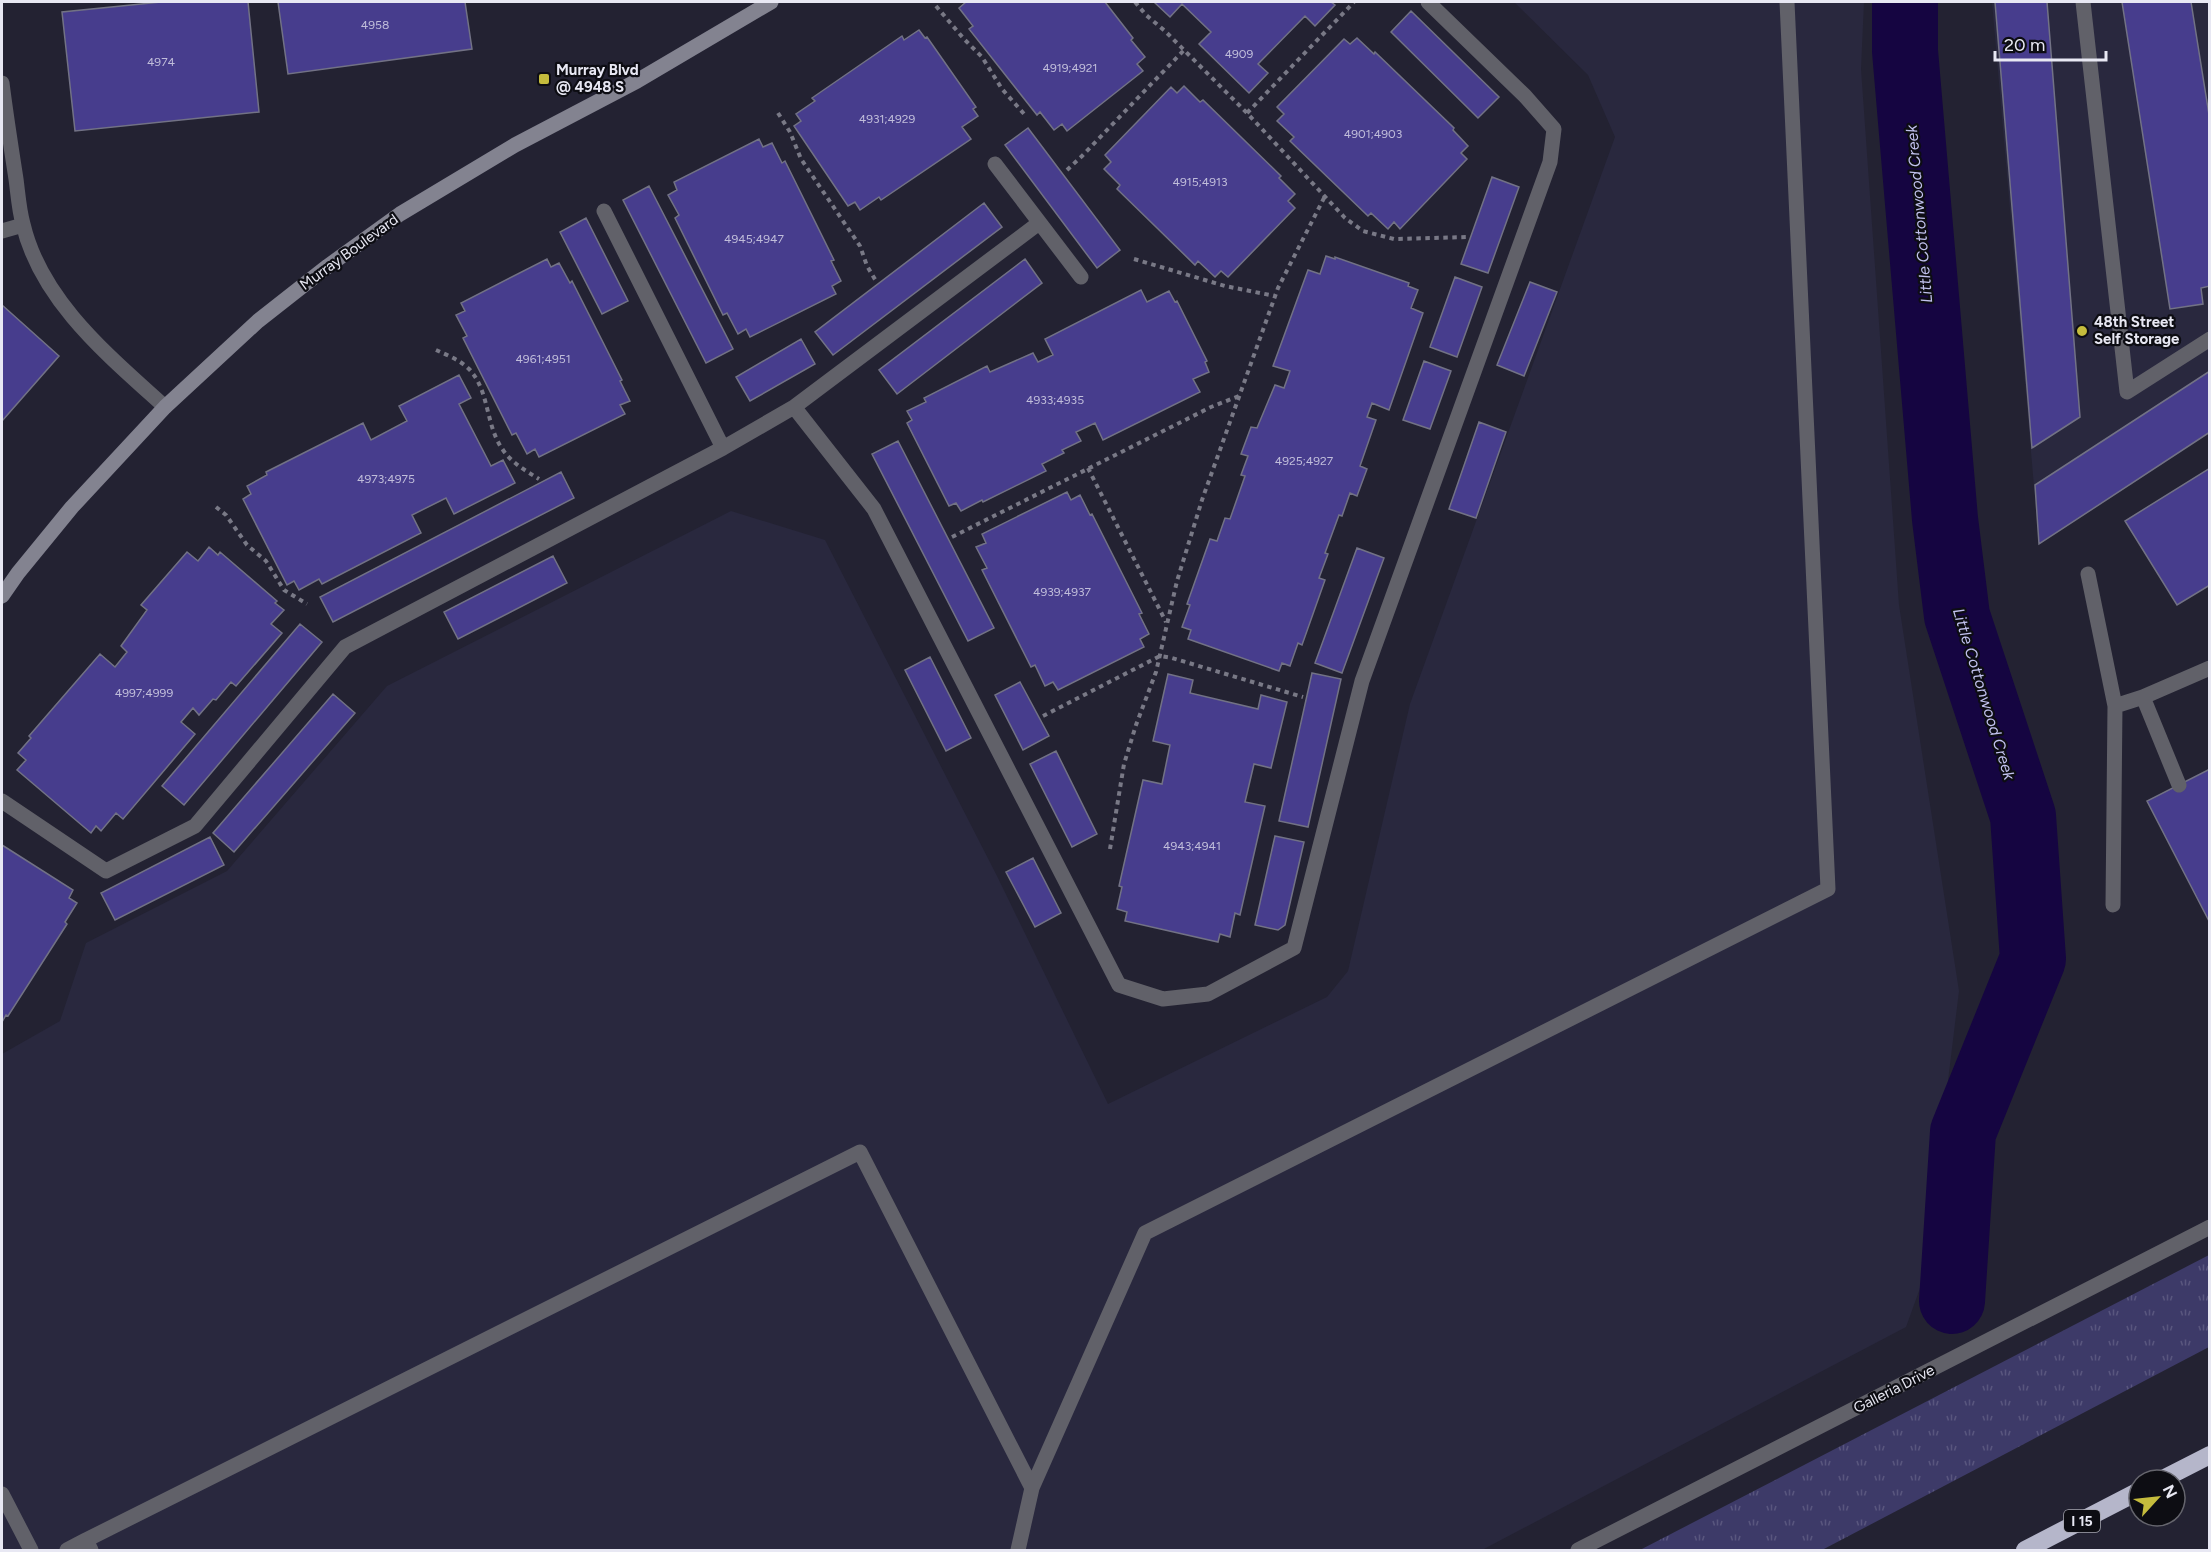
<svg xmlns="http://www.w3.org/2000/svg" width="2211" height="1552" font-family="Figtree,sans-serif">
<style>
.built{fill:#29283e}
.grass{fill:url(#grass-tufts)}
.lines{fill:none;stroke-linecap:round;stroke-linejoin:round}
.river{stroke:#150541;stroke-width:66}
.building{fill:#473d8d;stroke:#727285;stroke-width:1.5}
.path{stroke:#797986;stroke-width:4;stroke-dasharray:4.5 4.5;stroke-linecap:butt}
.service{stroke:#616169;stroke-width:15}
.minor{stroke:#616169;stroke-width:15}
.secondary{stroke:#838390;stroke-width:15}
.motorway{stroke:#b5b6ca;stroke-width:18}
.poi-dot{fill:#c5bc3d;stroke:#0d0d13;stroke-width:2}
.labels{text-anchor:middle;dominant-baseline:central;stroke-width:4.5;stroke-linejoin:round;paint-order:stroke}
.number-label{font-size:12px;fill:#c0bdda}
.shield{fill:#0d0d13;stroke:#a6a6b0;stroke-width:1.5}
.shield-label{font-size:14px;font-weight:bold;fill:#e8e8f3}
.poi-label{font-size:15px;font-weight:bold;fill:#e8e8f3;stroke:#0d0d13;text-anchor:start}
.street-label{font-size:15px;fill:#e8e8f3;stroke:#0d0d13}
.water-label{font-size:16px;font-style:italic;fill:#c1c1ee;stroke:#0d0d13}
</style>
<defs>
<pattern id="grass-tufts" width="24" height="20" patternUnits="userSpaceOnUse" patternTransform="scale(1.5)"><rect width="24" height="20" fill="#3d3a68"/><path d="M3 7l-1-3M5 7V3M7 7l1-3M15 17l-1-3M17 17v-4M19 17l1-3" fill="none" stroke="#59567e"/></pattern>
</defs>
<rect width="100%" height="100%" fill="#232232"/>
<path class="built" d="M1514 2H1864L1861 69 1899 605 1959 991 1924 1277 1906 1327 1482 1550H2V1054L60 1021 86 943 227 871 387 686 731 511 825 540 997 876 1108 1104 1327 997 1348 971 1410 704 1615 137 1588 75Z
M1992 2H2209V432L2039 544Z"/>
<path class="grass" d="M2209 1255V1347L1822 1550H1640Z"/>
<g class="lines">
<path class="river" d="M1905 2V51L1945 519 1957 616 2023 816 2033 959 1963 1132 1952 1301"/>
</g>
<path class="building" d="M161 2H248L259 112 75 131 62 12Z
M278 2H465L472 49 288 74Z
M966 2H1105L1133 38 1131 40 1145 57 1137 64 1143 71 1067 131 1062 124 1054 130 1040 112 1037 115 969 29 973 26 959 8Z
M1154 2H1331L1335 5 1315 26 1305 16 1258 64 1268 73 1249 93 1199 44 1211 32 1182 4 1170 17Z
M1995 2H2047L2080 417 2032 448Z
M2122 2H2191L2210 121V286L2201 288 2203 304 2170 309Z
M1411 11 1499 97 1478 118 1391 32Z
M919 30 925 38 927 37 976 107 973 109 978 116 962 127 971 139 881 200 879 197 860 210 855 202 848 206 794 126 801 121 796 114 815 101 812 98 902 36 904 40Z
M1357 38 1374 54 1375 52 1454 128 1453 130 1468 146 1461 153 1467 159 1400 229 1394 222 1388 229 1371 213 1368 216 1290 141 1294 137 1277 121 1284 114 1277 107 1344 39 1350 44Z
M1184 86 1200 102 1203 100 1281 176 1279 178 1295 194 1288 201 1295 208 1228 277 1221 271 1215 277 1198 261 1195 265 1117 189 1120 185 1104 169 1111 162 1105 155 1171 87 1177 93Z
M1028 128 1120 250 1097 268 1005 145Z
M759 139 763 147 772 143 782 163 785 161 834 260 831 261 841 281 832 286 836 294 750 337 746 329 738 334 727 313 723 315 675 218 679 215 668 195 677 190 674 182Z
M1492 177 1519 187 1488 273 1461 264Z
M649 186 733 349 706 363 623 200Z
M984 203 1002 227 833 355 815 332Z
M586 218 628 301 602 314 560 232Z
M1326 256 1335 259V257L1409 283 1408 286 1418 290 1411 308 1423 313 1389 410 1372 403 1367 417 1376 420 1360 466 1367 469 1357 496 1350 493 1342 516 1339 515 1325 553 1328 554 1319 578 1325 580 1302 645 1298 643 1290 666 1282 663 1279 671 1188 639 1191 630 1182 627 1190 605 1187 604 1210 539 1217 541 1225 518 1230 519 1245 476 1241 475 1248 456 1241 454 1251 427 1257 428 1275 385 1284 388 1290 371 1273 366 1308 270 1320 274Z
M547 259 551 267 559 263 570 283 572 281 622 380 620 381 630 401 620 405 625 414 539 457 535 449 527 454 516 433 512 435 463 338 467 336 456 315 465 311 461 303Z
M1025 259 1042 283 897 394 879 370Z
M1455 277 1482 287 1457 357 1430 347Z
M1530 282 1557 292 1524 376 1497 365Z
M1141 290 1147 302 1169 291 1175 302 1177 301 1207 361 1205 362 1209 372 1193 379 1200 392 1103 440 1095 423 1076 432 1081 441 1062 450 1064 453 1042 464 1046 471 983 502 982 500 961 511 956 503 949 506 907 423 912 420 907 411 926 402 924 398 987 366 990 372 1033 353 1038 362 1053 355 1045 339Z
M2 305 59 356 2 421Z
M801 339 815 364 750 401 736 377Z
M1424 361 1451 371 1430 429 1403 420Z
M2210 371V432L2039 544 2035 485Z
M459 375 471 398 459 404 491 466 503 460 515 483 454 514 446 498 412 515 421 533 322 584 319 579 299 590 294 581 287 585 243 499 251 494 247 486 267 475 266 472 363 423 371 440 407 421 399 406Z
M1479 422 1506 432 1476 518 1449 509Z
M898 441 994 628 968 641 872 454Z
M2210 468V585L2177 605 2125 521Z
M561 472 574 498 333 622 320 597Z
M1067 492 1071 500 1080 495 1090 515 1092 514 1142 613 1139 614 1149 634 1140 639 1144 647 1058 690 1053 682 1045 686 1035 665 1031 667 982 570 987 568 976 547 986 543 982 534Z
M209 547 218 555 220 552 277 601 275 603 284 610 271 624 282 633 236 686 231 682 216 700 213 699 199 715 193 708 181 722 195 734 123 819 116 813 101 831 96 826 91 833 17 770 26 760 18 753 31 738 29 736 100 654 115 667 127 652 121 646 147 610 141 605 187 552 198 561Z
M1357 548 1384 558 1342 673 1315 663Z
M553 556 567 583 458 639 444 612Z
M300 624 322 642 184 805 162 786Z
M930 657 971 738 946 751 905 670Z
M1312 673 1341 679 1308 827 1279 821Z
M1168 674 1193 680 1190 693 1258 709 1261 695 1287 702 1271 768 1254 764 1245 802 1265 806 1240 915 1235 913 1230 937 1220 934 1218 942 1125 921 1127 912 1117 909 1122 887 1119 886 1143 780 1162 784 1170 745 1153 741Z
M1020 682 1049 736 1023 750 995 695Z
M333 694 355 713 234 852 213 833Z
M1056 751 1097 834 1072 847 1030 764Z
M2210 769V923L2147 801Z
M1275 836 1304 842 1285 925 1278 930 1255 925Z
M210 837 224 865 115 920 101 893Z
M2 845 73 890 69 898 77 903 65 922 67 924 8 1016 6 1015 2 1022Z
M1033 858 1061 913 1035 927 1006 872Z"/>
<g class="lines">
<path class="path" d="M1135 2 1146 15 1165 31 1247 113 1345 218 1363 231 1394 239 1466 237
M936 6 964 39 982 57 1002 89 1025 115
M778 113 790 132 801 159 860 246 867 266 876 281
M1247 113 1354 2
M1067 170 1082 156 1184 50
M1134 259 1225 286 1275 296
M436 350C447 355 460 360 469 369 490 391 485 425 503 450 512 463 526 471 539 479
M1088 468 1166 622
M216 507 226 515 247 545 266 561 284 590 307 604
M952 537 1211 407 1239 396
M1043 716 1160 656 1172 658 1303 697
M1110 849 1124 764 1136 725 1156 672 1177 581 1202 500 1278 288 1325 196"/>
<path class="service" d="M2083 2 2127 392 2210 339
M2 83C6 115 11 147 16 179 18 194 19 210 23 224 41 301 109 356 165 407
M995 164 1081 277
M604 211 723 448
M2 231 23 225
M794 407 874 509 1119 985 1163 999 1208 994 1294 948 1362 681 1550 162 1554 129 1525 96 1428 2
M2088 574 2115 706 2113 905
M2143 697 2179 785
M2115 706 2143 697 2210 668
M2 801 106 871 195 826 345 647 723 448 794 407 1039 223
M2 1494 31 1550
M67 1550 86 1540
M91 1550 86 1540 860 1152 1032 1488
M1018 1550 1032 1488 1145 1233 1828 889 1787 2"/>
<path class="minor" d="M1578 1550 2210 1227"/>
<path class="secondary" d="M2 596 18 573 72 507 165 407 258 321 328 266 400 214 515 145 637 81 771 2"/>
<path class="motorway" d="M2161 1480 2210 1455
M2025 1550 2139 1491"/>
</g>
<g class="poi-dot">
<rect x="538" y="73" width="12" height="12" rx="3"/>
<circle cx="2082" cy="331" r="6"/>
</g>
<g class="labels">
<g class="number-label">
<text x="375" y="25">4958</text>
<text x="1239" y="54">4909</text>
<text x="161" y="62">4974</text>
<text x="1070" y="68">4919;4921</text>
<text x="887" y="119">4931;4929</text>
<text x="1373" y="134">4901;4903</text>
<text x="1200" y="182">4915;4913</text>
<text x="754" y="239">4945;4947</text>
<text x="543" y="359">4961;4951</text>
<text x="1055" y="400">4933;4935</text>
<text x="1304" y="461">4925;4927</text>
<text x="386" y="479">4973;4975</text>
<text x="1062" y="592">4939;4937</text>
<text x="144" y="693">4997;4999</text>
<text x="1192" y="846">4943;4941</text>
</g>
<rect class="shield" x="2064" y="1510" width="36" height="22" rx="4.5"/>
<g class="shield-label">
<text x="2082" y="1521">I 15</text>
</g>
<g class="poi-label">
<text x="556" y="70">Murray Blvd<tspan x="556" dy="17">@ 4948 S</tspan></text>
<text x="2094" y="322">48th Street<tspan x="2094" dy="17">Self Storage</tspan></text>
</g>
<g class="street-label">
<text transform="translate(349 252) rotate(-36)">Murray Boulevard</text>
<text transform="translate(1894 1389) rotate(-27)">Galleria Drive</text>
</g>
<g class="water-label">
<text transform="translate(1919 214) rotate(-95)">Little Cottonwood Creek</text>
<text transform="translate(1984 694) rotate(73)">Little Cottonwood Creek</text>
</g>
</g>
<rect width="2211" height="1552" fill="none" stroke="#e8e8f3" stroke-width="6"/>
<g transform="translate(2157 1498) rotate(63)"><circle r="28" fill="#0d0d13" stroke="#65656d" stroke-width="1.5"/>
<path d="M0-4.5L10 22L0 15L-10 22Z" fill="#c5bc3d"/>
<text y="-9" font-size="16" font-weight="bold" text-anchor="middle" fill="#e8e8f3">N</text>
</g>
<path d="M1995 51v9h111v-9" fill="none" stroke="#e8e8f3" stroke-width="3"/>
<text x="2004" y="51" font-size="18" fill="#e8e8f3" stroke="#0d0d13" stroke-width="4.5" paint-order="stroke">20 m</text>
</svg>
